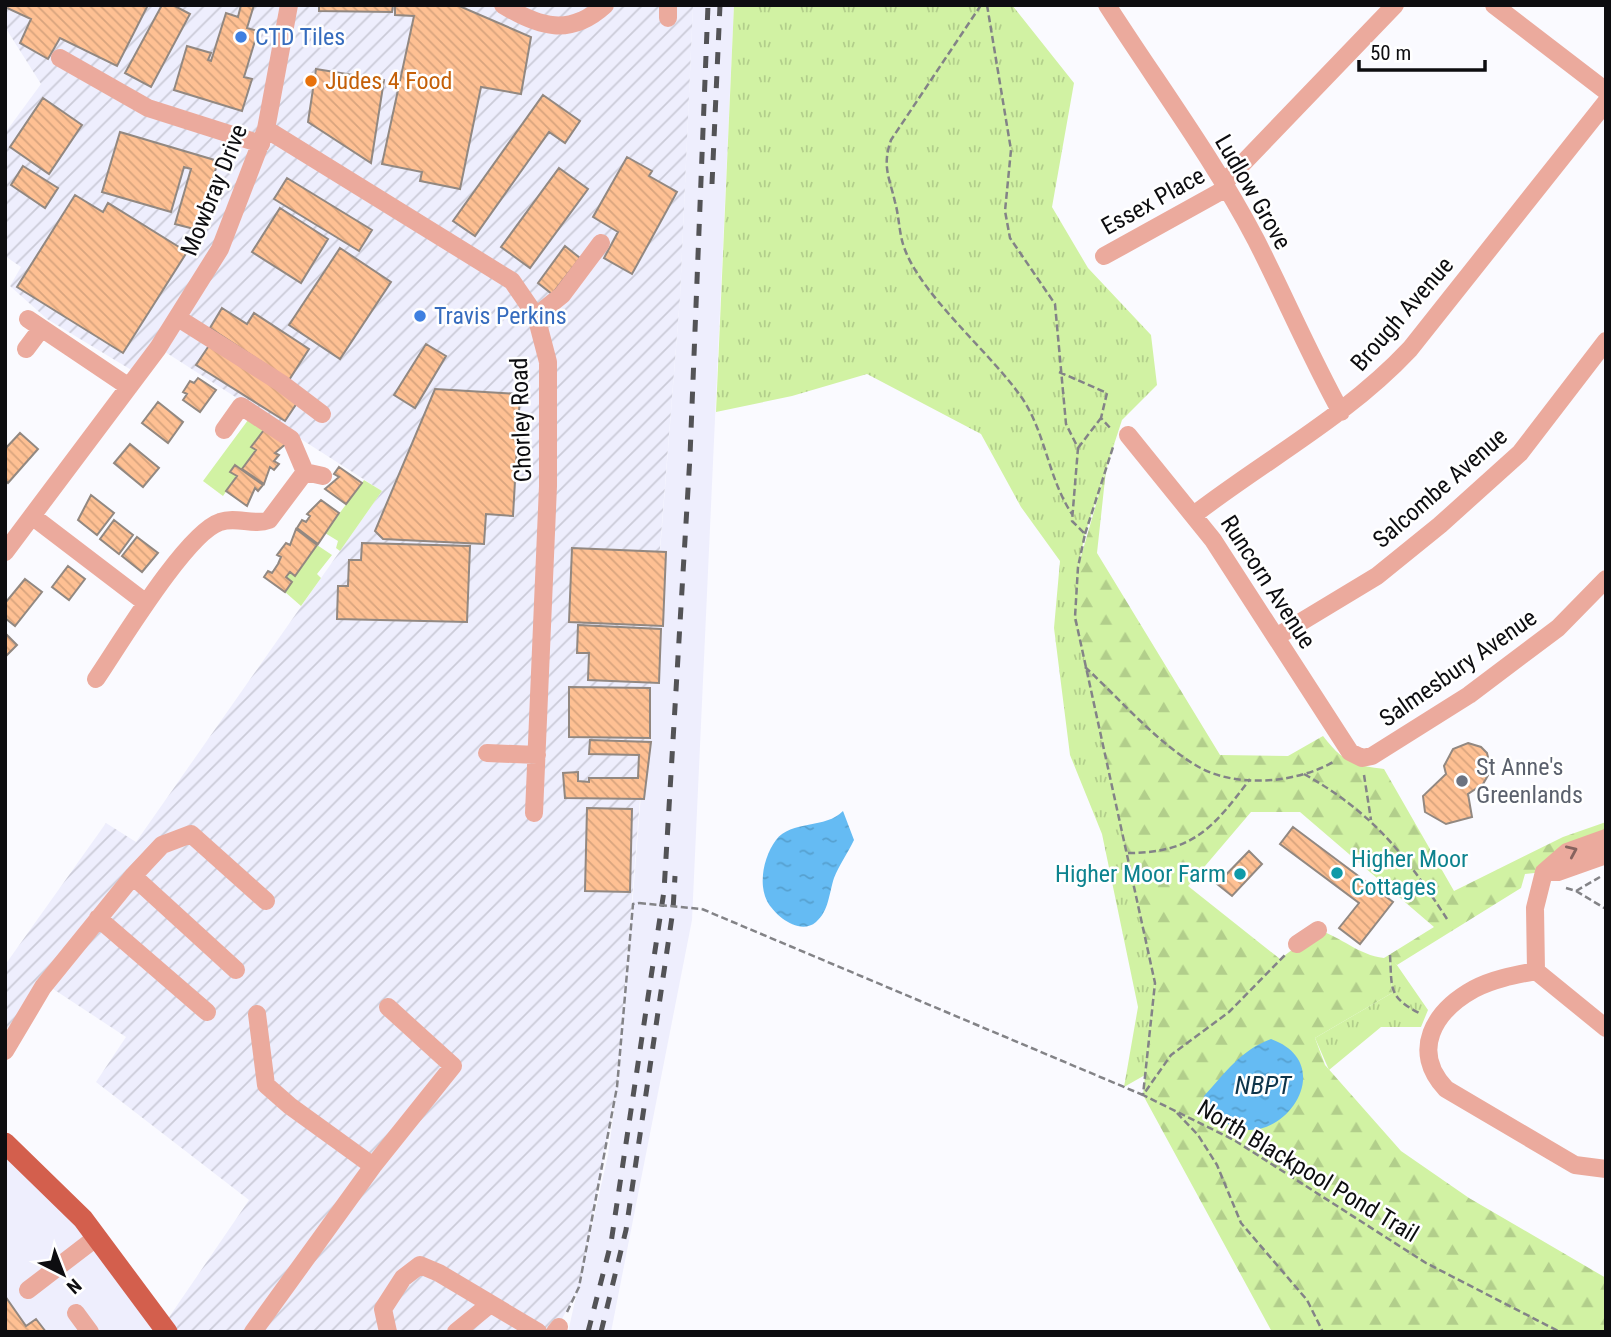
<svg xmlns="http://www.w3.org/2000/svg" width="1611" height="1337" font-family="'Roboto Condensed',sans-serif">
<style>
.built{fill:#eeeefd}
.industrial{fill:url(#industrial-furrows)}
.grass{fill:url(#grass-tufts)}
.forest{fill:url(#forest-firs);fill-rule:evenodd}
.garden{fill:#d1f2a3}
.water{fill:url(#water-ripples)}
.building{fill:url(#building-back-hatch);stroke:#928881;stroke-width:2}
.lines{fill:none;stroke-linecap:round;stroke-linejoin:round}
.path{stroke:#838387;stroke-width:2.5;stroke-dasharray:7 3.5;stroke-linecap:butt}
.minor{stroke:#ebaa9d;stroke-width:18}
.major{stroke:#d35f4d;stroke-width:21}
.rail{stroke:#535356;stroke-width:5;stroke-dasharray:12 12;stroke-linecap:butt}
.path-bridge{stroke:#838387;stroke-width:2.5;stroke-dasharray:7 3.5;stroke-linecap:butt}
.oneway{stroke:#87635e}
.shop-dot{fill:#3f7fe0;stroke:#fff;stroke-width:2.5}
.food-dot{fill:#e8710a;stroke:#fff;stroke-width:2.5}
.worship-dot{fill:#6b7280;stroke:#fff;stroke-width:2.5}
.culture-dot{fill:#0f9aa8;stroke:#fff;stroke-width:2.5}
.labels{text-anchor:middle;dominant-baseline:central;stroke-width:5;stroke-linejoin:round;paint-order:stroke}
.shop-label{font-size:24px;fill:#366cbe;stroke:#fff;text-anchor:start}
.food-label{font-size:24px;fill:#c56008;stroke:#fff;text-anchor:start}
.street-label{font-size:24px;fill:#0d0d10;stroke:#fff}
.worship-label{font-size:24px;fill:#5b616d;stroke:#fff;text-anchor:start}
.culture-label{font-size:24px;fill:#0d838f;stroke:#fff;text-anchor:start}
.water-label{font-size:26px;font-style:italic;fill:#0f354b;stroke:#fff}
</style>
<defs>
<pattern id="industrial-furrows" width="10" height="10" patternUnits="userSpaceOnUse" patternTransform="scale(1.75)"><rect width="10" height="10" fill="#eeeefd"/><path d="M-1 1l2-2M0 10L10 0M9 11l2-2" fill="none" stroke="#cbcbd8"/></pattern>
<pattern id="grass-tufts" width="24" height="20" patternUnits="userSpaceOnUse" patternTransform="scale(1.75)"><rect width="24" height="20" fill="#d1f2a3"/><path d="M3 7l-1-3M5 7V3M7 7l1-3M15 17l-1-3M17 17v-4M19 17l1-3" fill="none" stroke="#b2ce8b"/></pattern>
<pattern id="forest-firs" width="22" height="20" patternUnits="userSpaceOnUse" patternTransform="scale(1.75)"><rect width="22" height="20" fill="#d1f2a3"/><path d="M5 1l3.5 6h-7zM16 11l3.5 6h-7z" fill="#b2ce8b"/></pattern>
<pattern id="water-ripples" width="26" height="14" patternUnits="userSpaceOnUse" patternTransform="scale(1.75)"><rect width="26" height="14" fill="#65bbf3"/><path d="M2 4q2-2 4 0t4 0M15 11q2-2 4 0t4 0" fill="none" stroke="#56a0cf"/></pattern>
<pattern id="building-back-hatch" width="6" height="6" patternUnits="userSpaceOnUse" patternTransform="scale(1.75)"><rect width="6" height="6" fill="#fec093"/><path d="M-1 5l2 2M0 0l6 6M5-1l2 2" fill="none" stroke="#d8a47e"/></pattern>
</defs>
<rect width="100%" height="100%" fill="#fafaff"/>
<path class="built" d="M693 5H734L692 920 611 1332H568L608 1155 619 1074 680 297Z
M5 1143 167 1332H5Z"/>
<path class="industrial" d="M5 5H693L680 297 617 1087 579 1287 555 1332H167L163 1326 249 1200 96 1082 126 1037 41 981 9 1029 5 1027V965L106 823 136 842 382 491 159 348 138 374 47 319 10 286 21 267 5 256V133L41 84 5 27Z"/>
<path class="grass" d="M734 5H1012L1074 83 1052 207 1088 268 1151 335 1157 385 1122 420 1085 534 1078 567 1122 827 1155 983 1145 1075 1124 1087 1138 1007 1102 834 1070 755 1054 628 1060 561 1021 507 981 434 867 374 792 396 716 412Z
M1390 955 1428 1010 1421 1027H1381L1329 1070 1315 1038 1392 993Z"/>
<path class="forest" d="M1106 470 1097 553 1220 755 1288 756 1323 736C1343 762 1353 765 1384 769L1454 891 1563 837 1606 822V838L1544 872 1525 874 1521 888 1397 965 1390 957 1392 993 1315 1038 1325 1065 1401 1151 1469 1198 1606 1278V1332H1272L1143 1095 1155 983 1075 617 1078 567ZM1251 812H1300L1434 927 1384 958C1358 955 1342 937 1318 930L1280 959 1188 886Z"/>
<path class="garden" d="M251 416 267 426 252 446 256 450 242 469 236 465 231 471 237 476 223 496 203 481Z
M364 480 382 491 340 551 336 548 338 541 325 533Z
M317 545 332 555 317 574 321 578 301 606 285 592 292 582 286 577 290 572 295 575Z"/>
<path class="water" d="M843 811 854 840C848 853 839 865 834 878 829 893 829 911 816 922 800 936 775 916 767 901 758 883 764 856 776 840 791 820 826 829 843 811Z
M1271 1039C1345 1066 1275 1159 1223 1121 1212 1113 1208 1109 1204 1096 1225 1073 1241 1050 1271 1039Z"/>
<path class="building" d="M8 5H148L117 66 60 38 48 59 20 43 31 19 7 8Z
M162 5H173L190 14 151 87 125 73Z
M241 5H254L247 28 258 31 244 77 252 79 242 111 174 90 187 46 211 53 208 60 211 61 226 13 238 17Z
M319 5H393L392 12 319 11Z
M395 5H457L531 37 521 94 481 87 460 189 420 181 422 172 382 164 414 16 395 15Z
M316 69 384 80 371 163 308 122Z
M543 95 580 121 565 143 549 132 475 236 453 221Z
M43 98 82 125 49 174 10 147Z
M120 132 218 161 198 230 175 224 191 169 184 167 171 212 102 192Z
M627 157 652 171 649 176 677 192 632 274 604 258 618 232 593 217Z
M23 166 58 188 45 208 11 185Z
M559 168 588 189 530 268 501 247Z
M287 178 372 230 359 251 274 199Z
M75 195 103 212 108 203 187 252 123 353 17 287Z
M280 208 328 239 301 283 252 252Z
M565 246 580 258 552 294 538 283Z
M340 248 391 282 340 359 289 325Z
M222 308 247 324 254 313 309 349 289 380 210 328Z
M210 344 299 400 285 421 196 365Z
M426 344 446 356 415 408 394 395Z
M198 378 216 390 200 412 183 400 187 394 183 392 190 381 194 383Z
M435 389 520 394 513 516 486 514 484 544 383 539 375 531Z
M158 402 183 422 168 443 142 423Z
M267 426 288 442 275 453 279 455 274 461 279 464 274 470 270 467 264 484 242 469 256 450 251 447Z
M20 433 38 449 8 483 5 480V449Z
M130 444 159 468 143 487 114 463Z
M235 465 263 485 258 491 255 488 247 506 226 491 237 476 230 472Z
M339 467 362 483 346 504 325 489 339 477 334 474Z
M91 495 114 513 97 535 78 520Z
M321 500 339 513 318 544 297 528 302 520 306 522 310 516 307 514Z
M114 520 133 535 119 554 100 539Z
M296 529 317 545 295 576 290 572 286 577 292 582 285 592 264 577 268 571 272 573 278 564 281 557 277 555 286 543 290 545Z
M137 537 158 553 142 572 122 556Z
M362 543 470 546 467 622 337 619 338 586H348L349 560H361Z
M572 548 666 552 663 626 569 622Z
M68 566 85 579 69 600 52 587Z
M25 579 42 592 15 626 5 618V603Z
M578 625 661 629 659 683 588 680 589 653H577Z
M5 633 17 645 5 657Z
M569 687 650 688V738L569 737Z
M590 740 651 742 644 799 565 798 563 773 578 772V781L589 782V778H638L639 755 589 754Z
M1468 743 1481 747 1487 753 1491 770 1483 784 1468 794 1472 817 1446 824 1425 812 1423 796 1446 774 1444 766 1453 749Z
M587 808 632 809 630 892 585 891Z
M1293 827 1393 902 1360 944 1339 928 1359 903 1280 844Z
M1249 851 1262 864 1232 896 1217 884Z
M5 1296 26 1326 36 1319 46 1332H5Z"/>
<g class="lines">
<path class="path" d="M981 5 891 140C882 166 889 176 895 202 899 216 899 231 903 244 918 294 993 354 1024 401 1046 436 1049 480 1072 514
M987 5 1011 150 1005 211 1010 238 1055 304 1066 424 1078 448 1072 521 1085 534 1078 567 1075 617 1155 983 1143 1095 1234 1140 1426 1263 1560 1332
M1059 372 1107 393 1101 418 1112 430
M1078 448 1101 418
M1085 534 1114 444
M1085 667C1120 699 1155 741 1197 766 1236 789 1298 783 1335 761
M1304 774C1373 813 1405 854 1447 919
M1364 775 1371 820
M1128 853C1193 853 1213 828 1250 779
M1566 888 1576 891 1600 877
M1576 891 1606 909
M702 909 1143 1095 1171 1055 1229 1012 1285 955
M1390 955C1392 990 1388 997 1421 1014
M1177 1113 1198 1135 1217 1165 1241 1223 1307 1300 1323 1332
M567 1312 579 1287 617 1087 633 904 639 903"/>
<path class="minor" d="M503 5C539 27 570 37 605 5
M1107 5C1157 83 1213 158 1256 240 1285 297 1310 356 1341 412
M1494 5 1606 91
M668 18V5
M60 58 148 108 261 144
M266 129 512 281 536 316 548 362V486L534 813
M1223 184 1395 5
M1104 256 1225 189
M536 316 562 295 601 243
M178 318 281 383 322 414
M28 319 129 387
M26 349 41 329
M1128 435 1213 540 1350 752 1362 758 1372 756 1469 695 1558 628 1606 579
M305 472 323 476
M1195 514C1268 458 1346 417 1410 349L1606 102
M32 516 146 603
M5 552 158 348 220 249 266 129 289 5
M1276 637 1377 576 1440 525 1520 453 1606 341
M96 679C118 647 186 533 220 522 236 516 254 526 269 520L305 472 291 439 241 406 224 430
M487 753 537 755
M1544 872 1567 852 1606 838
M1544 872H1558L1606 855
M133 876 236 970
M98 918 207 1012
M1297 944 1318 930
M1536 971 1535 908 1544 872
M257 1014 266 1085 290 1106 373 1166
M1606 1028 1536 971C1515 975 1493 979 1474 989 1434 1011 1410 1051 1446 1089L1575 1165 1606 1169
M5 1051 43 987 133 876 162 845 191 834 266 901
M28 1290 97 1237
M76 1313 90 1332
M253 1332 373 1166 453 1066 388 1007
M388 1332 383 1309 403 1278 420 1265 439 1273 538 1332
M456 1332 489 1305
M555 1332 559 1327"/>
<path class="major" d="M5 1143 83 1219 167 1332"/>
<path class="rail" d="M712 184 720 5
M588 1332 611 1243 664 891 690 456 708 5
M601 1332 626 1230 673 910 675 876"/>
<path class="path-bridge" d="M639 903 702 909"/>
</g>
<defs><path id="oneway-chevron" d="M-2-3.5L2.5 0L-2 3.5" fill="none" stroke-width="1.6" stroke-linecap="round" stroke-linejoin="round" transform="scale(1.75)"/></defs>
<use class="oneway" href="#oneway-chevron" transform="translate(1572 851) rotate(-24)"/>
<g class="shop-dot">
<circle cx="241" cy="37" r="7"/>
<circle cx="420" cy="316" r="7"/>
</g>
<circle class="food-dot" cx="311" cy="81" r="7"/>
<circle class="worship-dot" cx="1462" cy="781" r="7"/>
<g class="culture-dot">
<circle cx="1337" cy="873" r="7"/>
<circle cx="1240" cy="874" r="7"/>
</g>
<g class="labels">
<g class="shop-label">
<text x="255" y="37">CTD Tiles</text>
<text x="434" y="316">Travis Perkins</text>
</g>
<g class="food-label">
<text x="325" y="81">Judes 4 Food</text>
</g>
<g class="street-label">
<text transform="translate(214 190) rotate(-68)">Mowbray Drive</text>
<text transform="translate(1253 192) rotate(60)">Ludlow Grove</text>
<text transform="translate(1153 201) rotate(-29)">Essex Place</text>
<text transform="translate(1402 314) rotate(-49)">Brough Avenue</text>
<text transform="translate(521 420) rotate(-92)">Chorley Road</text>
<text transform="translate(1440 488) rotate(-41)">Salcombe Avenue</text>
<text transform="translate(1268 582) rotate(57)">Runcorn Avenue</text>
<text transform="translate(1458 668) rotate(-35)">Salmesbury Avenue</text>
<text transform="translate(1308 1171) rotate(31)">North Blackpool Pond Trail</text>
</g>
<g class="worship-label">
<text x="1476" y="767">St Anne's<tspan x="1476" dy="28">Greenlands</tspan></text>
</g>
<g class="culture-label">
<text x="1351" y="859">Higher Moor<tspan x="1351" dy="28">Cottages</tspan></text>
<text x="1226" y="874" text-anchor="end">Higher Moor Farm</text>
</g>
<g class="water-label">
<text x="1263" y="1085">NBPT</text>
</g>
</g>
<rect width="1611" height="1337" fill="none" stroke="#0d0d10" stroke-width="14"/>
<g transform="translate(63 1274) rotate(138)" stroke="#ffffff" stroke-width="5" paint-order="stroke">
<path d="M0-5L12 26L0 18L-12 26Z" fill="#0d0d10"/>
<text y="-10" font-size="19" font-weight="bold" text-anchor="middle" fill="#0d0d10">N</text>
</g>
<path d="M1359 60v10h126v-10" fill="none" stroke="#0d0d10" stroke-width="3.5"/>
<text x="1370" y="60" font-size="21" fill="#0d0d10" stroke="#ffffff" stroke-width="5" paint-order="stroke">50 m</text>
</svg>
